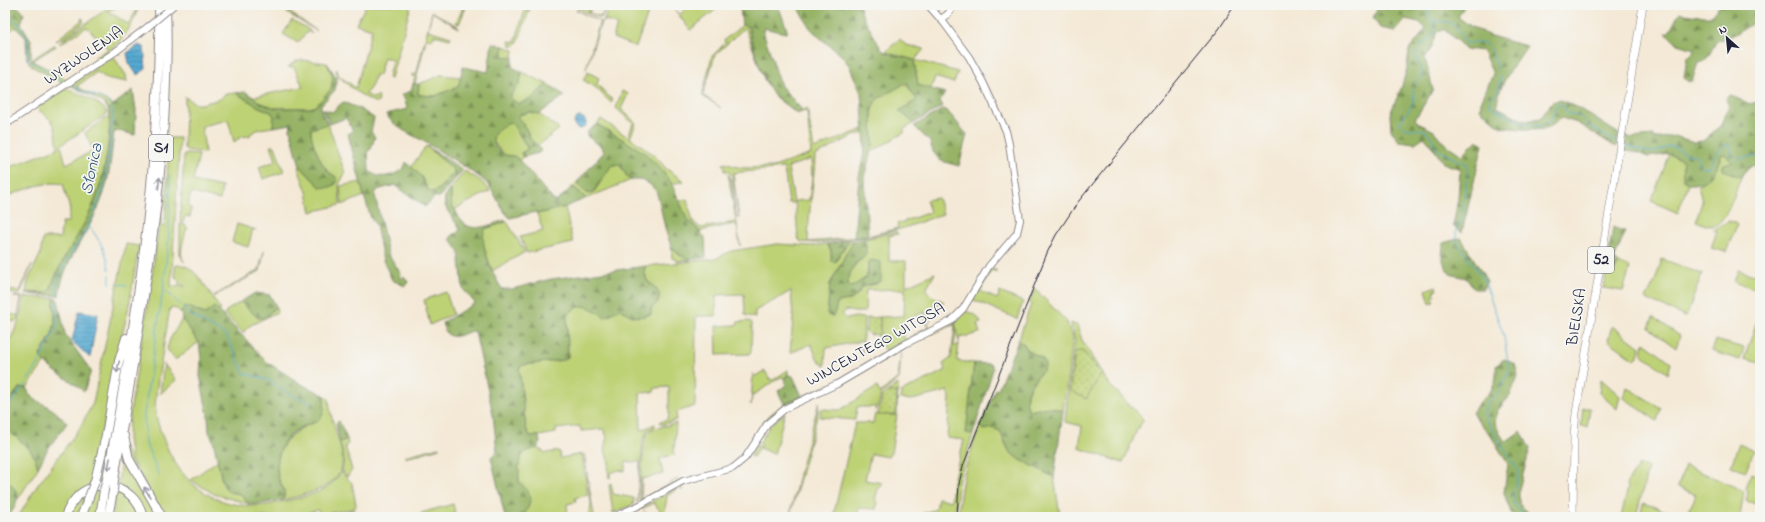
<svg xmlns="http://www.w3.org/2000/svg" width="1765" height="522" font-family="'Indie Flower',sans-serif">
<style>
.green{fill:#bdd175;stroke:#707a58}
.forest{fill:url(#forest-firs);stroke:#5c6a50}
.park{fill:url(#park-dots);stroke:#707a58}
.water{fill:url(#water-rules);stroke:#3c6686}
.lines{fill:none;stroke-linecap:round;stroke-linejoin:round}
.stream{stroke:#55a9d1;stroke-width:1}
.tertiary-casing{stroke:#8b8688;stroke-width:8}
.primary-casing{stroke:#8b8688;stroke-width:8}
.motorway-casing{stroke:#8b8688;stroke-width:10}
.tertiary{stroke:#fff;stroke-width:6}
.primary{stroke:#fff;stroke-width:7}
.motorway{stroke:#fff;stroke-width:8}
.rail{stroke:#22223b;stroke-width:1}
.tertiary-bridge-casing{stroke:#8b8688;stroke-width:8;stroke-linecap:butt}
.motorway-bridge-casing{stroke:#8b8688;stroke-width:10;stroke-linecap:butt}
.tertiary-bridge{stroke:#fff;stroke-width:6}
.motorway-bridge{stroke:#fff;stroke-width:8}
.oneway{stroke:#9c9ca7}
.labels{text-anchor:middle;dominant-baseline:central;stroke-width:3.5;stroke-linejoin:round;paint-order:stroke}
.shield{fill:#f6f6f2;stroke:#626272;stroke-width:1}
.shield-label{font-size:15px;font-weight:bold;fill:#22223b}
.street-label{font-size:16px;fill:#22223b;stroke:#f6f6f2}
.water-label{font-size:17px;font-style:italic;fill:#365877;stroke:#f6f6f2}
</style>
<defs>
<pattern id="forest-firs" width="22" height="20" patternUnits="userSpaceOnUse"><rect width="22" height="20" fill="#96b366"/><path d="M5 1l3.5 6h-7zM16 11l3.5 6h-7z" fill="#7a9155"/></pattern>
<pattern id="park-dots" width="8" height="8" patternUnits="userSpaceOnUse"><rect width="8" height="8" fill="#bdd175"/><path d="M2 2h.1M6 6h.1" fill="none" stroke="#a2b366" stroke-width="1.8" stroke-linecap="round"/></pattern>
<pattern id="water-rules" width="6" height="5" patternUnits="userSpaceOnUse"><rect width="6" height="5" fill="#55a9d1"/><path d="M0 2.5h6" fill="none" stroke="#4689ab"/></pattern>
</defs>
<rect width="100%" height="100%" fill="#f6f6f2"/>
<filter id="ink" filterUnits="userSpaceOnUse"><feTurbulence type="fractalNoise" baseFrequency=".025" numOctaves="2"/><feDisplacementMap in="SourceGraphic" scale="8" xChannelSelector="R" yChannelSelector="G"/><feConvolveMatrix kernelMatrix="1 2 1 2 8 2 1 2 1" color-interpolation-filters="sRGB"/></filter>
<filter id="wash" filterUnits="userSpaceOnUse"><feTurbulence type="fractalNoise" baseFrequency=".012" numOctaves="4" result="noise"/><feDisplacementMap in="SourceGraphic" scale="16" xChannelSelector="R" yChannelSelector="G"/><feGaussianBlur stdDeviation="0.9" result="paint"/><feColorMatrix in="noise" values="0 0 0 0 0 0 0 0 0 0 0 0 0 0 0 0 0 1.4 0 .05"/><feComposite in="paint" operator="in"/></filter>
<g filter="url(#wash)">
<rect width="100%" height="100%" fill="#f4e9d6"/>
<path class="green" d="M112 5H122L108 11 128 24 138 8C132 31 116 47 97 60L95 57 108 49 87 27 60 44V42Z
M314 5 289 12 317 31 287 13 289 9Z
M366 5H411L391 79 388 78 392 60 384 57 379 75H375L372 85 366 94 373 98 378 96 379 101 377 103C366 100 340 81 336 71L337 69 338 75 356 88 372 29 356 24Z
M464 5H467L459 24 456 23Z
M529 5H531L518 42 514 46 510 45 509 41 515 42 525 10H528Z
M570 5H592L589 13 601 17 607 5 601 18Z
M609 5H617L624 7 625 5H651L636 47 613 38 617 25 605 20 603 23Z
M690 5H725L721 9 719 7 690 30 672 6 679 15Z
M576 10 601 22 586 69 600 21Z
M432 12 428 30 451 37 450 39 434 35 432 40 426 39 415 84H413L415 77 412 76V74L416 75 432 12H433L459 27V28Z
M5 17 15 27 5 36Z
M81 18 83 19V23L65 37 56 41 62 35H63L82 20Z
M292 20 308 29 312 34 308 31 298 43 283 34Z
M744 24 748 26C754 47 760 79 775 95 782 102 790 107 797 113L807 108 814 149 863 129V133L851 137 815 156C814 185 808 213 808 242L868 236 898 228 897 224 930 212 926 200 938 198 943 214 904 228 868 237 818 243 801 242 798 238 795 201 809 200 812 179 811 159 788 167 794 203H789L784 168 733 173 739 219 732 176 728 171H724L725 167 723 165 724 163 741 168 774 167 811 154 807 112 805 111 797 114 774 96 764 79 745 27 715 55 703 95 721 108 702 96 712 56 725 43 724 40Z
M900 39 906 45 924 49 915 60 958 72 954 83 935 77 931 89 918 85 914 60 885 52Z
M54 45 56 46 32 61 64 77 67 80 63 83 35 68 28 62Z
M503 46 514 50 513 58 503 57Z
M113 56 126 75 127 82 106 78 97 72 77 86C89 95 101 96 113 105L108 109 104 103 70 85Z
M302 60 327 63 333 77 331 89 316 106 311 108H276L261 103 252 97 303 87 294 67H288L296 61Z
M522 72 547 84 531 99 519 104 511 99V95L520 83Z
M588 72 599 78 597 84 613 101 611 103 595 87 583 80Z
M441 75 461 77 458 87 435 96 418 95 419 84Z
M904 84 907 85 917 100 900 111 914 123 903 130 905 132 870 153 873 144 872 109 875 100Z
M69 89C78 94 105 103 107 114L61 145 66 164 93 151 85 133 106 118H110V120C107 157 103 185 87 219 75 244 58 264 50 290L48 293 26 292 28 280 40 255 43 238H60L62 222H68L70 210 63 184C44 180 23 191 5 197V169L58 148C55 127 57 122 38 110L39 106 63 90Z
M622 91 628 94 621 109 636 123 630 138C643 146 654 154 664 166V167L684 181 672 184 658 166 597 124 601 119 628 137 633 123 616 108Z
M236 93 259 107 271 112 274 116 273 127 259 129 250 134V136L241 137 234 142 228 120 202 126 205 153 187 150 184 148 185 97 196 104H202L220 99 225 94Z
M529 112 539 114 559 129 538 146 531 140 526 129 517 117 519 115Z
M509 123H512L516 127 528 150 521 153 523 157 519 160 514 156 504 155C489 137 488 136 509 123Z
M328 124 345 173 339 185 340 205 311 212 307 192 298 168 300 166 320 187 337 178C334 175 329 173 327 170 319 161 310 141 311 129Z
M169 138H180L171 286 184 287V285H179V280L175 277V266C193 257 212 299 221 310L219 311 214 307 205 314 185 306 181 313 177 309 170 308C167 328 163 348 160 368 158 383 154 398 156 413 157 424 162 435 166 445 186 494 231 515 281 502 303 497 328 494 341 472L352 483 356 505 355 508 329 513 330 517H321L318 510 292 517H164L131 459 128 439 129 419 149 296 161 209V226L165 227Z
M270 146H275L284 172 263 179 259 167 276 161 272 148Z
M426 146 453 169 454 172 438 190 433 192 428 190 421 176 411 167Z
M187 154 199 155 193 181 222 187 220 200 191 193 188 207 191 208 190 217 185 216 183 223 180 222 184 155Z
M1670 154 1684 161V180L1688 184 1678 213 1651 201Z
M1725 154 1732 162 1733 174 1741 177C1736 190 1726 226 1711 226 1706 226 1700 222 1696 221L1702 202 1698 185C1710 176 1717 170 1721 155Z
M617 164C624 168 624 175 631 180L585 199 584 196 575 188H571L578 181V185L588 193H593L611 166Z
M465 171 481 181 490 191 455 209 453 208 451 203V190H449Z
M728 174 731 180 740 246 737 226 735 224 700 231 687 219 679 201 687 199 693 222 701 228 735 222 736 220Z
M361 182 364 196 342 205 340 186Z
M565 207 573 243 527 253 520 237 543 231 537 214Z
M505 220H506L525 252 492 271C489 258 478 241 485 229L506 222Z
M1728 221 1734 222 1737 225 1726 252 1711 248 1717 231 1713 230Z
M180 224 185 225 188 229 186 230C184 241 178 252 184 262L180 254Z
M237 224 256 230 253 229 248 247 232 242Z
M897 232 898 234 889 236V261H906V286L935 273 926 290 932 296 944 302 928 311 930 321 927 320 929 329 913 337 912 336 928 328 924 312 904 321V339H909L883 353 885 351 877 336 880 333V317L904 316 905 289 866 290 865 312H854L846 310 842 315 846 319 855 317 864 318 862 353V341L826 348 825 366 818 360 811 344 790 353 793 318 791 291 755 311V318L745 315 744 294 716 295V316H696L695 406 677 412 676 420 662 425 660 422 667 420 669 415V387L655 388 654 392 640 393 641 430 655 424V427L647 431 643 440 637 503 640 462H626L625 471 619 470 610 473V478H609L608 469 609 463C606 455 603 445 607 438L604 429 581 431 580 426 556 429V433L539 436H530L526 428 519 368 523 365 564 360 568 357 567 316C581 299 594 308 610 316L615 310 620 309C633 317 635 319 651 314V308C666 299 658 288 647 281L644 269 646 266 715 259 731 251 777 244 812 246 827 244 836 262 847 241H853L830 284 835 313 836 305 841 301 851 300 858 294 861 289 865 286 877 284 868 263 867 277 852 287 848 285C847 275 854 264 862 259L866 246 864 239Z
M126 244 139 246 129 306 114 369 103 430 96 449 100 451 89 487 63 517H18L37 486 79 429 93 403Z
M671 247 679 255 691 260 678 261 672 258Z
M264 251 260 271 214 296 259 270Z
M1662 259 1702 274 1686 317 1646 299 1655 281Z
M1619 263 1630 268 1623 291 1604 288 1607 265 1615 269Z
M32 264 20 294 5 293V290L20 291Z
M992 269 996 270V272L993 270 991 271 980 291 997 299 1000 292 1023 302 1017 319 974 300 972 301 989 270Z
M1738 270 1760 277V290L1734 282Z
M1035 289 1067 322 1073 338 1063 411C1057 409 1049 406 1043 408 1037 409 1035 411 1029 410 1021 397 1032 382 1042 372L1043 359 1028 351 1024 344 1018 341 1031 304 1029 303Z
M446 292 453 314 430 325 424 300Z
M14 296 22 297 17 321 5 322V314L18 315 21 298 14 297Z
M24 297 55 298C52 307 57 317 54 327 52 337 44 347 40 356L44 363 27 388H19L5 407V351L19 321Z
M242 301V303L271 312 276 306 277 312 249 326 243 333 225 314 226 311Z
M965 311C972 313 978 315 981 323L977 324 980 333 959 338V342L955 322Z
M1760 312V363L1744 359Z
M1653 317 1680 336 1676 348 1649 328Z
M182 319 199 342 175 360 167 349 170 339Z
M748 321 752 323 751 352 749 354 717 355 716 326 736 325 738 322Z
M954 323C958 330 955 339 954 346H956L959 343 957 361 974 363 966 433 973 434 958 482 955 517H912L936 509 938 498 951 501 953 481 964 440 947 438 950 396 948 395V391L912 400 900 399 901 392 946 370 943 364 951 358 955 325H953L932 334Z
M1071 323 1077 325 1082 340 1098 367 1096 368 1083 351 1086 399 1102 373 1110 385 1143 419V421L1137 430 1123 463 1079 448 1082 426 1065 422 1069 380 1075 340Z
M1612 326 1640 347 1638 356 1635 360 1608 340Z
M1715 340 1744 348 1740 360 1711 351Z
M1644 342 1671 362 1668 374 1642 354Z
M125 351 103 483 97 484 122 363Z
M899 351 900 352 901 354 899 379 881 394 877 409 875 411 876 407H857L855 420 820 417 821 409 840 410 877 387 880 393 898 378 901 353 899 352 881 361Z
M164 364 176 380 160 394Z
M788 370V375L784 378 781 377 752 396 751 405 753 373V377L765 371 770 379 773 380Z
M1601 379 1620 396 1617 409 1599 393Z
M830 384 782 407 763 424 762 423C779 402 806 396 830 384Z
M898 384 897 415 891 453 888 457 871 454 865 480 882 483 881 487 878 489 875 499 878 502 876 509 859 508 857 517H833L855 423H873L875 414 896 415 887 392 882 396Z
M1627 387 1661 408 1657 421 1624 398Z
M324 395 329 399C330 418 338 435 342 454 348 487 306 494 283 500 287 489 280 485 278 476 273 450 290 431 313 423L324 404Z
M819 402 818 413 790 515 800 470Z
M1583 408H1590L1587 427 1581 426Z
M785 413 774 454 759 448 753 457 750 456 757 445 761 447 762 445 759 443 771 424Z
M676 423 674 455 660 458 663 474 642 479 641 498 643 499 678 479 640 501C640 492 643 440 647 434 653 427 668 426 676 423Z
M980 426 984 430 993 428 1000 432 1009 451 1017 458 1054 477 1060 515 1046 517H959C958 485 969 455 980 426Z
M5 427C20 443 33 445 38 468L18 499 17 493 5 478Z
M347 439 348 444 345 446 352 470 347 477 342 471 344 459 340 442Z
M1739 443 1754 450 1746 471 1731 466Z
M123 446 159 517H146L118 485Z
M438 447 440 448 405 458V456Z
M537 448 546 453 559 451 560 458 582 454 588 495 575 498 576 502 567 504 568 517H521L525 514C523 502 514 466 521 456 525 450 531 449 537 448Z
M584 454 594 516 589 517 591 503Z
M218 460 222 481 229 492 240 494 249 504 214 494 191 480Z
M1639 465 1648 468 1636 517H1621L1628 487 1626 484Z
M1685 465 1744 491 1740 517H1686L1696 495 1678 487Z
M1751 473 1760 476V505L1746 501 1748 492 1746 488Z
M611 483 613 494 634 498 633 505 613 513 609 485Z
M681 485 682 491 680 487 667 496 664 516 654 503 642 509 647 514 641 508Z
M106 487 129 496 141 517H112L116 492 101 490 97 517H84L85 498 77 517H68C77 496 85 493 106 487Z
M1643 503 1669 512 1667 517H1640Z
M453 504 455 513 452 514 453 517H422L421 513Z
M354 510 357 512 359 517H334L335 514Z"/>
<path class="forest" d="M5 5H16L24 13 21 24 31 40V57L27 60 26 38 5 17Z
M735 5H778L788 32 785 33 764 28 763 31 781 86 802 110 797 113C790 107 781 102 775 95 760 79 754 47 748 26L744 24 742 26 740 8Z
M793 5H859L862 14 881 49 885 52 914 60 918 85 945 93 940 101 943 106 914 123 899 111 917 100 907 85 904 84 876 100 872 109 873 144 864 177 868 236 854 238 859 177 865 147 861 93 849 65 841 55 819 37 810 28 798 8Z
M1379 5H1401L1414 11 1419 7 1418 5H1465L1458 17C1480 35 1501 39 1527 46 1516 63 1497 85 1497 107L1525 121 1541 118 1552 102 1560 100 1577 107 1619 134 1616 147 1577 123 1562 118 1547 129 1530 130 1501 127 1480 109 1481 102 1493 74 1483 51 1466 49 1445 30 1437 31 1432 47 1425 58 1433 90 1415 119 1420 124 1434 131 1444 143 1462 155 1477 140 1483 144 1462 232 1453 226 1458 199 1460 169 1443 163 1432 146 1424 137 1415 143 1399 141 1391 130 1390 114 1402 86 1407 68 1409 50 1426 29 1419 22 1405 19 1396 31 1380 28 1373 18Z
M1720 5H1752L1757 12 1756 21 1739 32 1727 38 1717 40 1708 57 1704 61 1698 63 1692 81H1687L1684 78 1687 58 1694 51V49L1677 44 1666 33 1670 31 1679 13 1681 12C1687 16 1703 16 1711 16Z
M492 43 503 46V56L513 58 512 67 522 72 520 83 511 95V99L519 104 531 99 547 84 558 90 564 96 539 114 529 112 519 115 518 117 526 129 531 140 541 150 539 153 523 157 521 153 528 149 527 147 512 123C507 123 504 126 500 128 484 139 500 158 514 156L519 160 554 201H557L571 188H575L584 196 585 199 565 207 537 214 536 212 510 218C498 207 495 188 481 178 463 165 443 153 423 141 411 134 394 128 386 114L407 109 405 100 401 95 411 91 413 84H419L418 95 435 96 458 87 463 67 488 72Z
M327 63 337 78 335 90 321 105V111L328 124 311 129C310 139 320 162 327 170 330 174 336 175 338 181 333 188 328 188 320 187L300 166 290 129 291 124 273 127 274 116 271 112 259 107 236 93 246 92 261 103 276 108H311L316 106 331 89 333 77Z
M133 90 136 110 135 135 119 131 114 132C111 156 110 179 101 201 89 233 63 261 59 296L25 294 26 292C33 293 44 296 50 290 58 265 73 245 85 222 102 191 114 144 108 109Z
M1729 95 1750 104 1760 101V179L1758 177 1757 169 1753 165 1744 172 1741 177 1723 170V164L1732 162 1725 154 1721 155C1716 173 1707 185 1688 184 1681 177 1682 170 1684 161L1670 154 1648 157 1635 152 1624 151 1626 135 1631 138 1654 136 1653 139 1674 136 1694 142 1703 141 1721 125 1729 107 1726 99Z
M343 102 360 109 374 118 371 132 375 137 371 149 368 151 369 171C372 173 375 175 378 176 388 178 405 172 406 162L421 176 428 190 433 192 438 190 454 172 453 169 427 146 463 170 438 198 436 196 425 207 395 185 377 190 375 195 388 254 401 274 399 277 401 279 404 276 408 282 405 286 392 280 383 260 376 225 371 218 364 196 348 134 353 131 346 118 330 124 322 109 332 112Z
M943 109C952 113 959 127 967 134L959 166 941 161 933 152 930 142 914 126Z
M597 124 645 153 658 166 672 184 687 219 705 237 706 257C662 269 667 220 656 191 652 186 647 181 640 180 637 180 632 180 630 179 624 176 625 168 617 164L611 166 593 193 588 194 578 185V181L604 152 602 147 587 136V132Z
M449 190H451V203L453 208 455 209C466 237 482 227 505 220L506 222 485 229C478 242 494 277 502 289H512L551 279 646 266 644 270 647 281C658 288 666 299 651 308V314C635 319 634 317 620 309L605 317C591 308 581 299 567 316L568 356 564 360 523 365 519 368 526 428 530 436H539L540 443 537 448C524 451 518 456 519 471 519 474 518 480 520 483 522 485 525 487 527 490 533 498 529 511 521 517H505L491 457 497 452 493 414 475 332 472 331C456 336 448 343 442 323L475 303 463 289 459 251 450 239 452 235 457 233 460 229C452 216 437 203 449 190Z
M1613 227 1625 232 1614 260 1619 263 1615 269 1607 265Z
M1461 238 1487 281 1483 289H1474L1466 278 1450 274 1442 259 1443 243Z
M864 239C866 245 868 253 863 258 861 260 857 261 855 264 851 269 848 279 848 285L852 287 867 277 868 263 871 260 881 262V281C876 284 871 283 866 286 859 288 858 295 852 299 847 301 841 300 837 304 835 308 836 312 833 316H829L827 314 830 284 853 241Z
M847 241 848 242 834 263 831 261V250L827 244Z
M255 293 270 295 276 306 265 318H258L242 303V301Z
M55 298 58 300 65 334 91 371 84 392C71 378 49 372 40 356 44 347 52 337 54 327 57 317 52 307 55 298Z
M185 306C193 307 197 313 205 314L214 307 217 309 267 362 301 384 324 395C324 401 325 408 323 414 319 423 310 423 302 427 294 430 284 440 281 449 278 457 276 468 278 477 280 486 287 490 283 500L257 504H249L240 494 229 492 225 488 222 481 213 440 209 432 208 416 200 376 201 358 199 343 182 319 181 313Z
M1018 341 1024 344 1028 351 1043 359C1043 361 1045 363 1045 365 1045 370 1039 374 1036 378 1028 387 1023 400 1029 410 1035 411 1037 409 1042 408 1049 406 1057 409 1063 411L1054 477 1017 458 1009 451 1000 431 993 428 983 430 980 426 995 389H998Z
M1504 359 1515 364 1518 376 1510 396 1497 411 1495 423 1505 442 1521 431 1530 449 1519 489V504L1533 517H1516L1511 513 1504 493 1508 464 1491 436 1472 413C1484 392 1498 395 1496 366Z
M974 363 991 364 993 369 973 434 966 433Z
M788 375 793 376 802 396 784 404 778 391 786 385 784 378Z
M19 388H27C29 399 39 401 47 406 55 410 61 417 67 423L47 450 38 468C33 445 20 443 5 427V407Z
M339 421 347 439 340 442 336 423Z
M5 478C22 495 19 498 9 517H5Z"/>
<path class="park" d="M1436 286 1437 289 1434 290 1435 296 1432 297 1434 302 1430 303 1426 290Z
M880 317V333L877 335 876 334 870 335 865 331 867 318Z
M1083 351 1096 368 1098 367 1102 373 1086 399 1070 390 1075 352Z
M887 392H897L896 415H878L882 396Z"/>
<path class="water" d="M139 45 144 47 146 69 137 75 129 63 127 53Z
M574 123a6 6 0 1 1 12 0a6 6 0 1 1-12 0Z
M79 311 98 314 90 358 72 341Z"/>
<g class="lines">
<path class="stream" d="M1425 5 1435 28 1432 37 1421 45 1415 54C1417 63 1422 68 1423 76 1406 91 1418 93 1411 107 1408 113 1402 116 1400 123 1406 133 1414 127 1423 130 1433 133 1432 144 1438 149 1442 153 1460 161 1467 164L1468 170 1462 216 1456 233 1457 242 1484 280 1504 336 1509 370 1496 396 1487 403 1484 411 1486 419 1500 443 1519 471C1517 484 1512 491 1514 504L1527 517
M5 12 20 25 27 37 28 60 64 81
M1434 21 1449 22 1457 28 1466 43C1471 44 1475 42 1479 42 1493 43 1494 61 1498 70
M1501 75 1498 90 1490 100 1489 104C1500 113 1534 132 1547 123 1553 120 1553 112 1555 107L1560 104 1565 108 1567 114H1576L1588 125 1617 143
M1624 145 1647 152H1656L1670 146 1679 149 1683 153 1697 156 1699 160 1697 162 1702 168 1709 167 1713 162V157C1718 153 1723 144 1729 144L1734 157 1738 161 1739 158 1755 156 1760 161
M1760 172V177
M89 226C99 240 108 252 109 270
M110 275V283
M119 284 127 285
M164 290 173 297 189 314 226 335 244 373 268 380 290 394 313 404
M56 296C55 269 79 246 90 222 104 192 109 168 111 135 112 126 115 112 110 105 105 97 96 97 89 94 83 93 78 88 73 85
M5 411 35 370 58 324 56 302
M159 475 146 444 144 414 163 290 169 235 170 175"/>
</g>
</g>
<g filter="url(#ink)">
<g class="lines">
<g class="tertiary-casing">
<path id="tertiary" d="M941 19 948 14 954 5
M5 125 115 52 149 26
M613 517 640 505 683 481 733 468 745 458 768 423 786 408 837 384 905 344 951 321 963 309 989 266 1017 233 1020 220 1009 144 1006 131 983 82 969 57 944 23 928 5"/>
</g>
<g class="primary-casing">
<path id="primary" d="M1573 517 1574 435 1576 413 1643 5"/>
</g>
<g class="motorway-casing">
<path id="motorway" d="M124 436 129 459 162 517
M107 479C129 359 150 238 156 117 158 79 160 42 159 5
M114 480C139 323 172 165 166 5
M95 481 106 435 119 361 126 338
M65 517C68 508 73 500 80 494 104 475 137 489 143 517
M81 517 89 497
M100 517 104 490
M108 517 113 491"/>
</g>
<use href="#tertiary" class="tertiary"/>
<use href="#primary" class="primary"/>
<use href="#motorway" class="motorway"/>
<path class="rail" d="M957 517 959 484 963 466 1047 253 1056 235 1078 202 1219 29 1235 5"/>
<g class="tertiary-bridge-casing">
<path id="tertiary-bridge" d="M149 26 174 5"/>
</g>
<g class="motorway-bridge-casing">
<path id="motorway-bridge" d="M104 490 107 479
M113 491 114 480
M89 497 95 481"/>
</g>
<use href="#tertiary-bridge" class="tertiary-bridge"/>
<use href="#motorway-bridge" class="motorway-bridge"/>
</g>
<defs><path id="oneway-shaft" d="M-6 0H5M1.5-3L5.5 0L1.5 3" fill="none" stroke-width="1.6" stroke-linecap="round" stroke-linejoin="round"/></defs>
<g class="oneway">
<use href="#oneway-shaft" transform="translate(159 183) rotate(-84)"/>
<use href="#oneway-shaft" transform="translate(118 367) rotate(102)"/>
<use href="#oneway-shaft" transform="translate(109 464) rotate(101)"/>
<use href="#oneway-shaft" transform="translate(147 492) rotate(-120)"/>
</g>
</g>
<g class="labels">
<g class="shield">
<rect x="149" y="135" width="24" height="26" rx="3"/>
<rect x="1588" y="247" width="26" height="26" rx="3"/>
</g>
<g class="shield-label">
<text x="161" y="148">S1</text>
<text x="1601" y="260">52</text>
</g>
<g class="street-label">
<text transform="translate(84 56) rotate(-34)">WYZWOLENIA</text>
<text transform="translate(1577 317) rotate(-81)">BIELSKA</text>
<text transform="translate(876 345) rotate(-29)">WINCENTEGO WITOSA</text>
</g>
<g class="water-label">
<text transform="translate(92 169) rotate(-78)">Słonica</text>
</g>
</g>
<rect width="1765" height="522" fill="none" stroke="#f6f6f2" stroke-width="20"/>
<g transform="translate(1727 38) rotate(333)" stroke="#f6f6f2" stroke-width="3" paint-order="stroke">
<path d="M0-3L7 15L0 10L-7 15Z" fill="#22223b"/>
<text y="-6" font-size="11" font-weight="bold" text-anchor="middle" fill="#22223b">N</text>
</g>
</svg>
